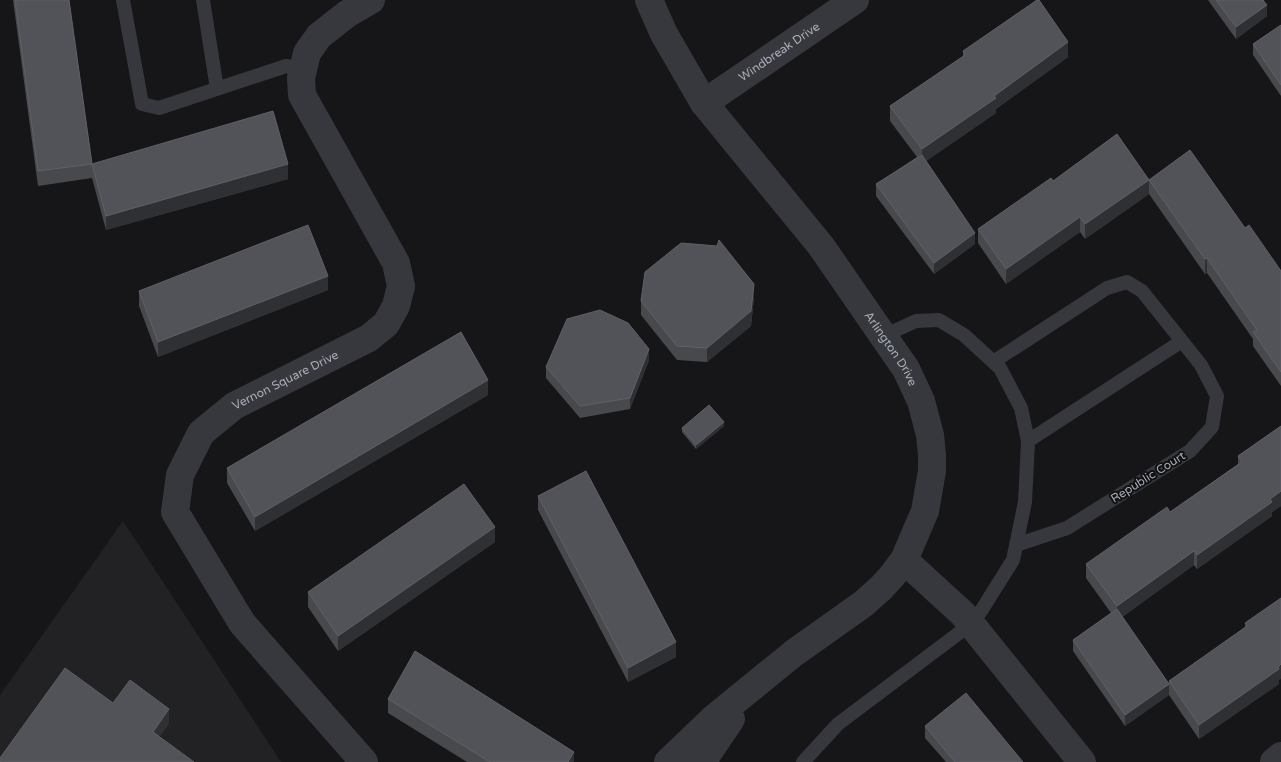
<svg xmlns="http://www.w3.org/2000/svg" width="1281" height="762" font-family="'Varela Round',sans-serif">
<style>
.built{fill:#222225}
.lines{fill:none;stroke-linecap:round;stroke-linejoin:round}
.service{stroke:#37383d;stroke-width:14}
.minor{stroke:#37383d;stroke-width:28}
.wall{fill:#47494d}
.shaded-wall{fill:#2f3033}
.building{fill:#525359;stroke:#5f6168}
.labels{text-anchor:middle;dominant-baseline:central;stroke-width:4;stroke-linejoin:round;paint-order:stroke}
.street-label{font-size:12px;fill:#a8adb8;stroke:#111113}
</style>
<rect width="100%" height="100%" fill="#161618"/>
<path class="built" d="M123 521 281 762H0V695Z"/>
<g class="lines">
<path class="service" d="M123 0 142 104 159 108 286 66 303 69
M203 0 217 89
M993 362 1107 288 1127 282 1142 291 1201 365 1217 396 1212 427 1190 451 1067 528 1016 545
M1028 441 1182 341
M803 762 838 724 971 624 981 611 1013 560 1025 502 1028 441 1021 408 1000 368 964 335 939 320 916 321 883 336"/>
<g class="minor">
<path id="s1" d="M649 0 664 34 704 103 821 246 906 369 921 401 930 435 932 455V471L925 511 904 560 892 576 881 588 863 604 794 653 714 718 668 762"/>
<path id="s2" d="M704 103 855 0"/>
<path d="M904 560 963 614 1082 762"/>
<path id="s3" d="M364 762 242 623 175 512 180 475 201 433 234 406 369 338 386 324 396 306 401 286 396 263 302 95 301 78 307 53 319 36 347 14 371 0"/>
<path d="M702 762 731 719"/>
<path d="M1274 762 1281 756"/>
</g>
</g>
<path class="wall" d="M13 0H69L92 164 288 179 106 230 92 178 38 186Z
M1208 0H1263L1267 16 1236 39Z
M1281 25V96L1253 55V44Z
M963 51 1068 57 996 109V113L926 161 975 244 934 274 876 196V184L917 157 890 121V106L963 57Z
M1149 180 1245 228 1281 271V386L1253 346V339L1207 273 1205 274 1149 194 1085 239 1080 232 1006 284 978 243V229L1053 181Z
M328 290 158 357 139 306V291Z
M754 298 751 326 707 362 677 360 641 315V301Z
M649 360 630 409 580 418 546 378V367Z
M488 395 255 531 227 483V468Z
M724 426 696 449 682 432V428Z
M1281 426V506L1272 512V516L1197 569 1194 565 1122 617 1169 684V681L1245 628V623L1279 680V684L1199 739 1169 695 1125 726 1073 651V640L1111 613 1086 578V564L1170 512 1238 464V456Z
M538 496 676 657 628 682 538 510Z
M495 542 338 651 308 607V592Z
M388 699 574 762H467L388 713Z
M925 726 1023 762H946L925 738Z"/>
<path class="shaded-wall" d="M1267 5V16L1236 39V27Z
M1068 42V57L996 109V113L922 164V149Z
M288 164V179L106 230V216Z
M1149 180V194L1085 239V224Z
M1080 217V232L1006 284V269Z
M975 233V244L934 274V263Z
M1207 258V273L1205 274V259Z
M328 276V290L158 357V342Z
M754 284V298L751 326 707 362V348Z
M649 349V360L630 409V398Z
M488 380V395L255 531V517Z
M724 422V426L696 449V445Z
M1281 491V506L1272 512V516L1197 569V555Z
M495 527V542L338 651V636Z
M1194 551V565L1117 621V606Z
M676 642V657L628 682V668Z
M1281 664V679L1279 680V684L1199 739V725Z
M1169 684V695L1125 726V715Z
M169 709V724L153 746V732Z
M574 752V762H568Z"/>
<path class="building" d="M15 0H69L92 164 273 111 288 164 106 216 92 164 38 171Z
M1037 0H1039L1068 42 994 96 996 98 922 149 890 106 965 55 963 51Z
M1216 0H1263L1267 5 1236 27Z
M1281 25V85L1253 44Z
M1117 134 1149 180 1085 224 1080 217 1006 269 978 229 1051 178 1053 181Z
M1190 150 1245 228 1249 225 1281 271V372L1253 332 1257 330 1207 258 1205 259 1149 180Z
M922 155 975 233 934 263 876 184Z
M308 225 328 276 158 342 139 291Z
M719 240 754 284 751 311 707 348 677 346 641 301 645 272 681 243 717 246Z
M600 310 628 323 649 349 630 398 580 406 546 367 567 319Z
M461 332 488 380 255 517 227 468Z
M709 405 724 422 696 445 682 428Z
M1281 426V491L1270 499 1272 502 1197 555 1194 551 1117 606 1086 564 1167 507 1170 512 1242 462 1238 456Z
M586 471 676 642 628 668 538 496Z
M464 484 495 527 338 636 308 592Z
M1281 598V664L1278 667 1279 669 1199 725 1169 681 1247 626 1245 623Z
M1117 609 1169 684 1125 715 1073 640Z
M415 651 574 752 568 762H490L388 699Z
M65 668 113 703 130 680 169 709 153 732 194 762H0V758Z
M966 693 1023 762H955L925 726Z"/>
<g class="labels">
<g class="street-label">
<text stroke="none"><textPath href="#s2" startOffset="91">Windbreak Drive</textPath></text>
<text stroke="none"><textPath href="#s1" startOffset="426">Arlington Drive</textPath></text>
<text stroke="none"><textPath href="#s3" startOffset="499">Vernon Square Drive</textPath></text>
<text transform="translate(1148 477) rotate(-32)">Republic Court</text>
</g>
</g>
</svg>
